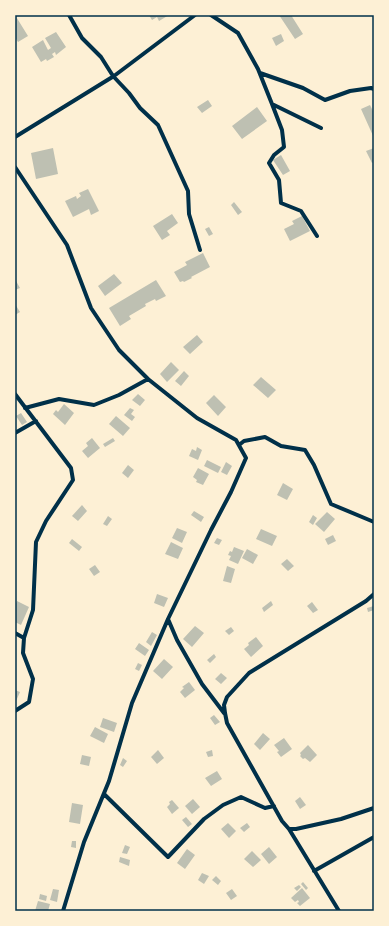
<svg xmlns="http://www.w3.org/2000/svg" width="389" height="926" font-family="'Roboto Serif',serif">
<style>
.building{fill:#bec0b2}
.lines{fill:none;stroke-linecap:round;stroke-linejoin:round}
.minor{stroke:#003049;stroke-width:4}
.neatline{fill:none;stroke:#003049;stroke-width:1.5}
</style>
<rect width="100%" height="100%" fill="#fdf0d5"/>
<path class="building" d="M15 15 28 36 18 42 15 37 16 35 15 33Z
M149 15H169L159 21 157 17 152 20Z
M279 15H291L303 34 295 39Z
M56 32 66 47 56 55 55 52 52 54 54 57 47 61 46 59 41 62 32 47 43 40 48 50 51 48 45 38Z
M281 34 284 41 276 46 272 38Z
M208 100 212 106 202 113 197 107Z
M370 105 374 113V138L361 109Z
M257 107 267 121 242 139 232 126Z
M53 148 58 174 36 179 31 153Z
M374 148V162L372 163 366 151Z
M281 155 290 171 283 175 273 160Z
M88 189 99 211 91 215 89 209 73 217 65 201 76 196 77 199 81 196 79 193Z
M234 202 242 212 238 215 231 205Z
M172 214 178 223 167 231 170 235 162 240 153 226Z
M302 216 310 231 290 241 284 229 294 224 292 221Z
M209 227 213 234 209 236 205 229Z
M203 253 210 267 191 277 192 278 184 282 183 281 180 282 174 272 187 265 185 262Z
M114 274 122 283 105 296 98 286Z
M156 280 166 296 156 301 155 299 145 304 146 306 129 316 131 319 120 326 109 308Z
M15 281H16L20 288 15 290Z
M15 304 20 312 15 315Z
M197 335 203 342 190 354 183 347Z
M171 362 179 370 167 382 160 374Z
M184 371 189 376 181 386 175 381Z
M261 377 276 390 268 398 253 385Z
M138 394 145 400 140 406 132 400Z
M214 395 226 407 218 416 206 403Z
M64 404 74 413 65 425 53 414 56 410 58 412Z
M130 408 134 410 131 414 135 417 132 421 124 415Z
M21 413 27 422 22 425 16 416Z
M116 416 130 428 123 436 109 424Z
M92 438 100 448 88 458 82 451 88 446 86 443Z
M113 438 115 441 105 447 103 444Z
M197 447 202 450 198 460 189 456 192 449 196 451Z
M207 460 221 467 218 473 204 466Z
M226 462 232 466 227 475 221 472Z
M128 465 134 470 128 478 122 473Z
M198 468 209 474 203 485 196 482 197 480 193 477Z
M283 483 293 489 287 500 277 495Z
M82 505 87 511 78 521 72 516Z
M194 511 204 517 201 522 191 515Z
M327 512 335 519 324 532 315 524Z
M313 515 317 518 313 525 309 522Z
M108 516 112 519 107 526 103 524Z
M177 528 187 532 182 543 172 538Z
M261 529 277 536 272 546 256 539Z
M333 535 336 541 328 545 325 539Z
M217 538 222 540 219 545 214 543Z
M72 539 82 547 79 551 69 543Z
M171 542 183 548 178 559 165 554Z
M234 547 244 551 238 564 229 560 231 556 228 555 230 551 232 552Z
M247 549 258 555 253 564 242 558Z
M287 559 294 566 288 571 281 564Z
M95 565 100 572 94 576 89 569Z
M227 566 235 569 231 583 223 581Z
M157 594 168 598 164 607 154 603Z
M17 601 29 607 21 625 15 622V606Z
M271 601 273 605 264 612 262 608Z
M312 602 318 610 313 613 307 606Z
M374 606V610L368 612 367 608Z
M195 626 204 633 192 647 183 639Z
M231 627 234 631 229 635 225 631Z
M152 632 157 635 151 646 146 642Z
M256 637 263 646 251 657 244 649 249 645 248 643Z
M139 643 149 650 145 656 135 649Z
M214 654 216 657 210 663 207 660Z
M164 659 173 667 162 679 153 671Z
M138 663 142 665 139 671 135 669Z
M221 673 227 678 221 684 215 679Z
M189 682 195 690 185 698 180 692 184 688 182 687Z
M15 690 20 692 16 701 15 700Z
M214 715 220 722 215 725 210 718Z
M103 718 117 723 114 732 100 727Z
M95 727 108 734 104 743 90 736Z
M263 733 270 739 260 750 254 744Z
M284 738 292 749 281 757 277 752 279 751 274 745Z
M308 745 317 755 310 762 305 758 303 759 300 756 301 755 300 753Z
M158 750 164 758 157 764 151 757Z
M212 750 213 756 208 757 206 752Z
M82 755 91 757 89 766 80 764Z
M123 758 127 761 123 767 120 765Z
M217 771 222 779 211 786 205 778Z
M300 797 306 805 300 809 295 801Z
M193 799 200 807 192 814 185 806Z
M172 800 179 808 172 814 167 807 170 804 169 802Z
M72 803 83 805 80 824 69 822Z
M186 817 192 824 188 827 182 820Z
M228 823 236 831 229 838 221 829Z
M247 823 250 827 244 832 240 828Z
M72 841H76V848L71 847Z
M125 845 130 847 127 854 122 853Z
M269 847 277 857 269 864 261 854Z
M187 849 195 855 185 869 177 863Z
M252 851 261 860 253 867 244 859Z
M120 857 130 860 129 866 119 862Z
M202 873 209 876 204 884 198 880Z
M216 876 221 881 218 885 212 880Z
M303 882 308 888 306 890 301 884Z
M299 885 301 887 297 891 294 888Z
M302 888 310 898 300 906 297 903 299 902 298 900 295 902 291 898Z
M53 889 59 890 57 902 50 900Z
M232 889 237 896 231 900 226 893Z
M40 894 47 896 46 901 39 899Z
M38 901 50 904 48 911H35Z"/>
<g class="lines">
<path class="minor" d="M69 15 82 38 101 57 113 76 129 93 140 108 158 125 188 191 189 214 200 250
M211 15 238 33 258 69 272 104 321 128
M260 73 303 88 325 100 350 91 371 88 374 89
M272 104 282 130 284 147 274 155 269 163 279 180 281 203 301 211 317 236
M15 137 114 76 195 15
M15 167 67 245 91 308 119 350 148 379
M15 394 71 468 73 480 46 521 36 542 33 610 24 638 23 653 33 679 29 702 15 711
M25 408 59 399 94 405 119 395 148 379 197 418 236 440 246 458 231 492 211 530 168 619 132 703 109 781 84 842 63 911
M15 433 36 421
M239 445 244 441 265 437 281 446 305 450 314 465 331 504 374 522
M374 594 366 601 249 673 227 697 224 705 225 713 227 723 282 821 289 829H296L341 819 374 808
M168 619 177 640 202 684 224 713
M15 633 24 638
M104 794 168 857 204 819 223 805 241 797 265 808 274 806
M289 829 339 911
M314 871 374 837"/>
</g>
<rect width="389" height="926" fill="none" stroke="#fdf0d5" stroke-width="32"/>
<rect x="16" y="16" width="357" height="894" class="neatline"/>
</svg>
